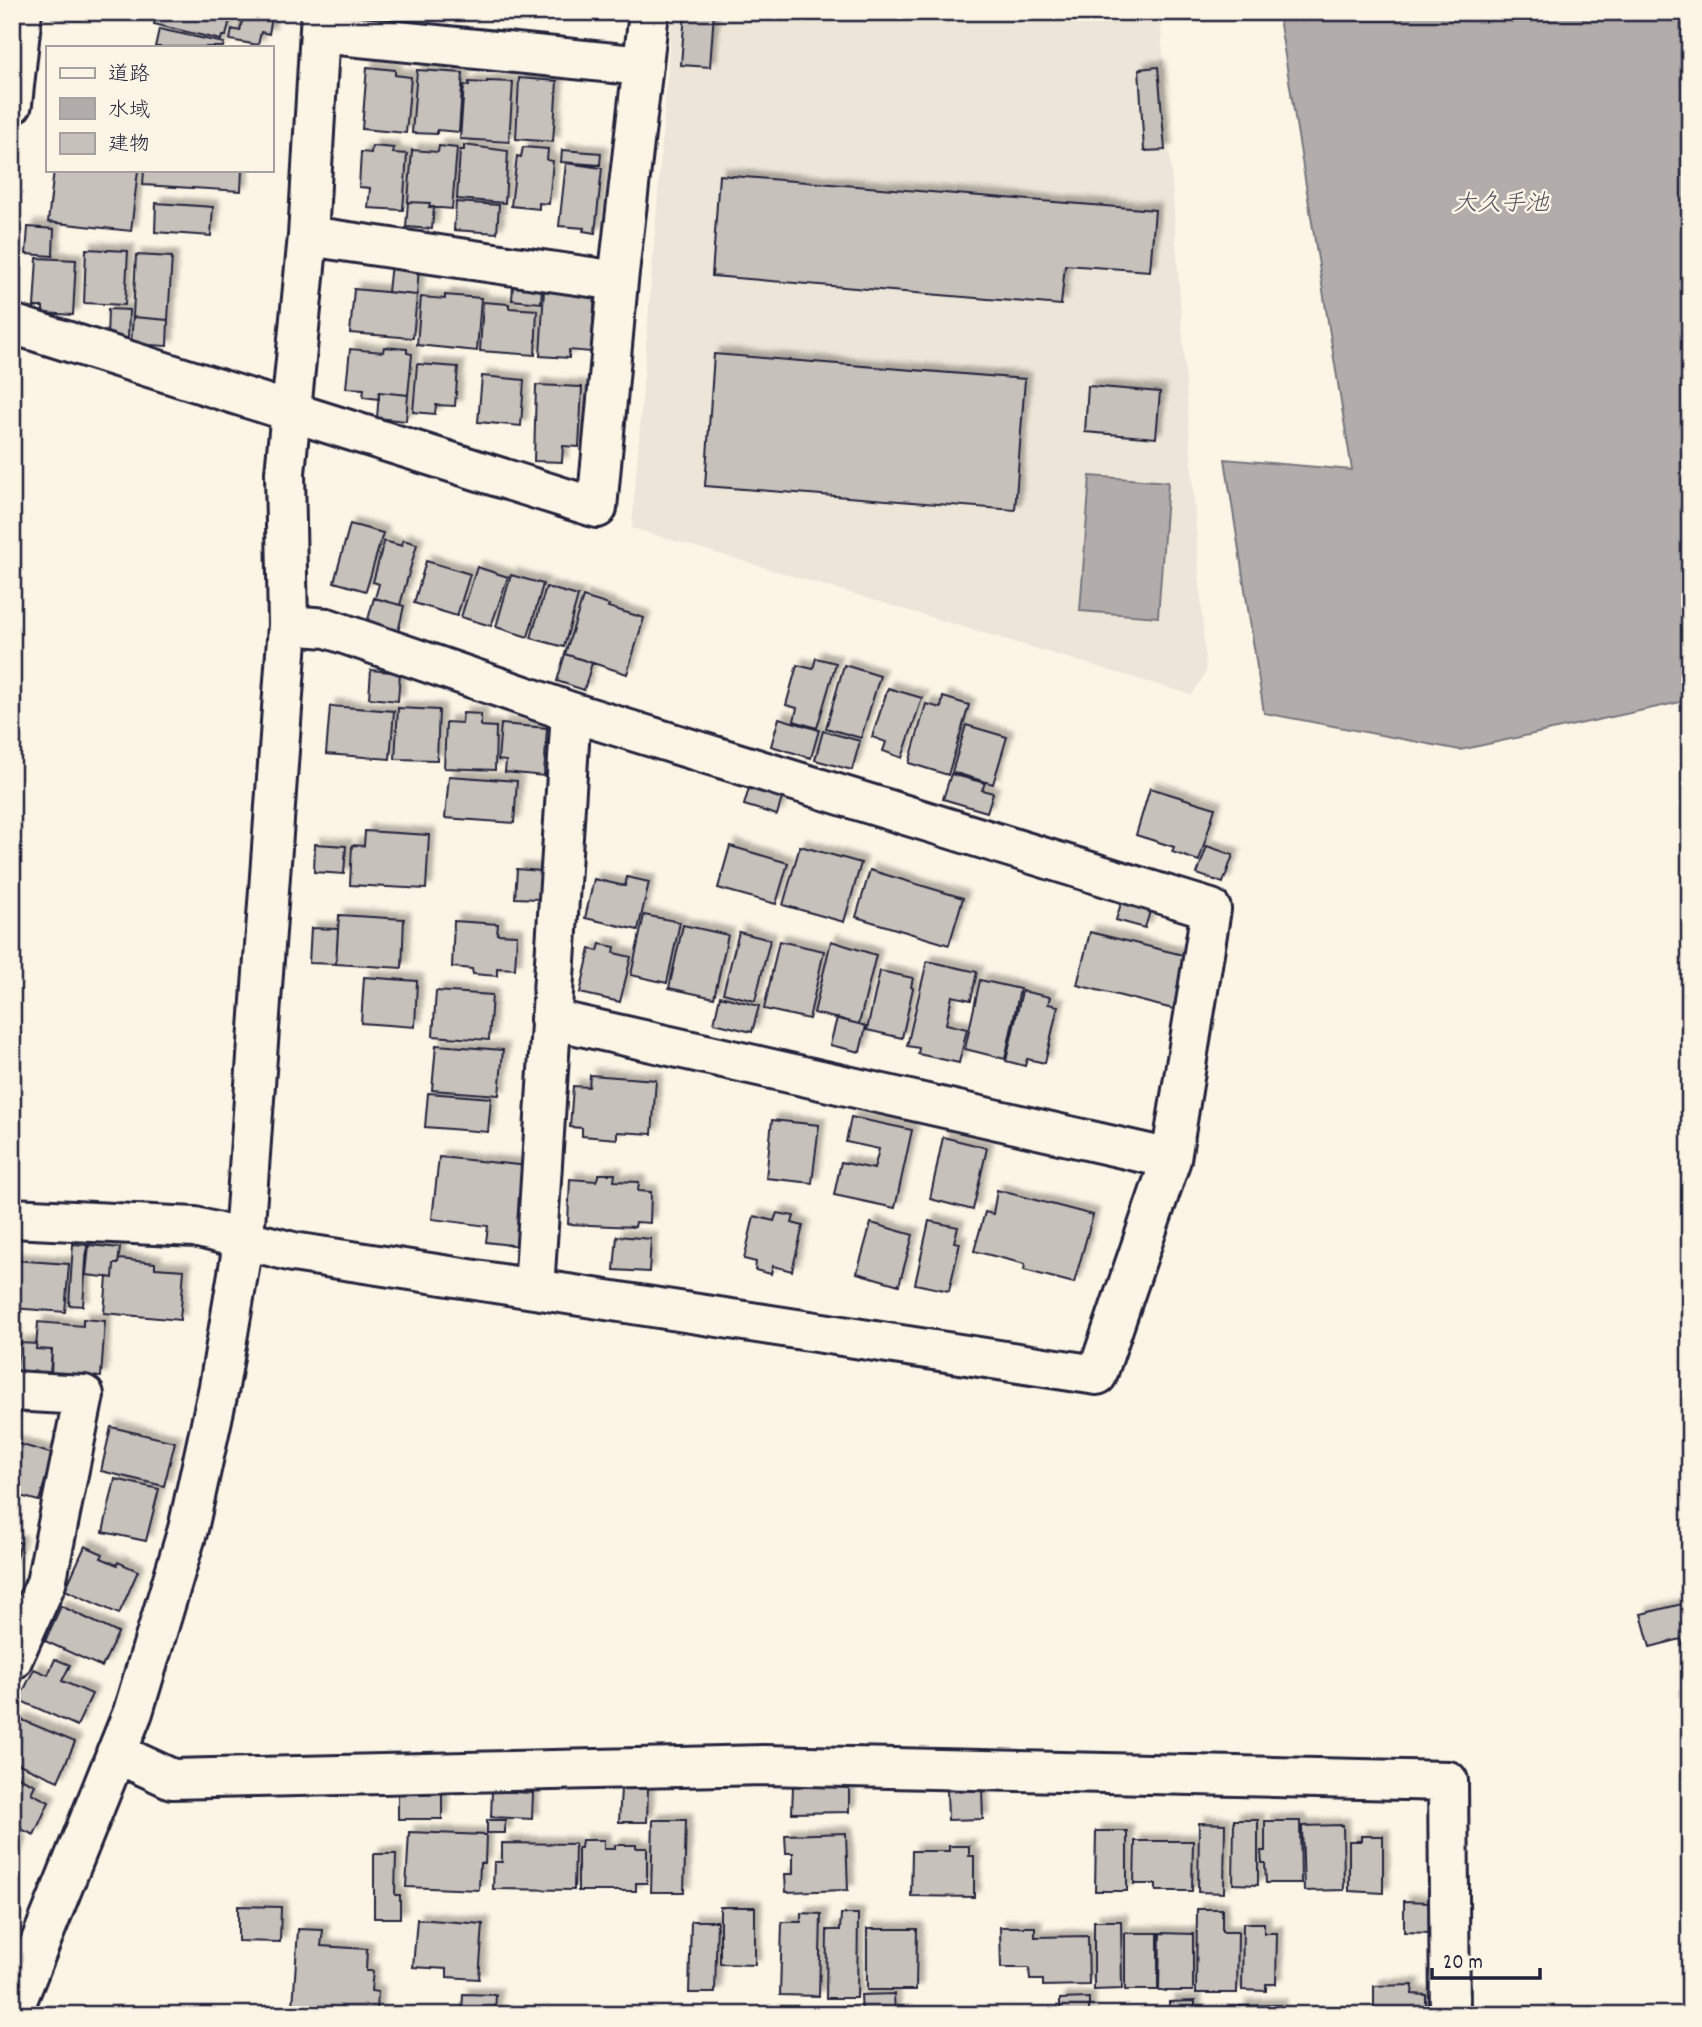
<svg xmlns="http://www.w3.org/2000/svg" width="1702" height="2027" font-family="Dekko,'Klee One',sans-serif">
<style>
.built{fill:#ece5d8}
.water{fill:#b2adab;stroke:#78757e;stroke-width:2}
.building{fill:#c6c1bb;stroke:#22223b;stroke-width:2;filter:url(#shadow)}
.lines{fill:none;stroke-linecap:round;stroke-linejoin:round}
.minor-casing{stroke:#22223b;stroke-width:44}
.minor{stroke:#fcf5e5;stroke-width:38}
.labels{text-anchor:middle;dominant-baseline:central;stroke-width:5;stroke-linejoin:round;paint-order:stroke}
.water-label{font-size:24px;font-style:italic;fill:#545362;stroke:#fcf5e5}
</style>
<defs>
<filter id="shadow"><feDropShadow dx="6" dy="-6" stdDeviation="2" flood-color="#0004"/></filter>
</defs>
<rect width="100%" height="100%" fill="#fcf5e5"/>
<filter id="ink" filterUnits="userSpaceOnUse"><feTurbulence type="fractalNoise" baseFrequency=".0143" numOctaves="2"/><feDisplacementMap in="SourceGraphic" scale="14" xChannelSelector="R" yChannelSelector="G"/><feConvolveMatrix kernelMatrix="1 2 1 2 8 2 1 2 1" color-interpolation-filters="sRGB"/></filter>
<g filter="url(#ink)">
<path class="built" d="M672 12H1160L1206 672 1192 695 632 528Z"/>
<path class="water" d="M1278 12H1690V700L1460 750 1264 713 1225 459 1352 470Z
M1090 476 1168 482 1158 617 1080 611Z"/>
<path class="building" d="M52 12H81V20L52 17Z
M156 12H216L215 15 230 19 226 36H222L221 40 154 24Z
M244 12H273L269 34 261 32 258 45 230 40 232 29 240 31Z
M474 12H501V15Z
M685 12H714L710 67 681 65Z
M159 29 224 43 223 47H155Z
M367 67 395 70V75L411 77 406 133 362 129Z
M1158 67 1165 150 1144 151 1139 69Z
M417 70 463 73 459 132 437 130V134L412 133Z
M519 78 557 81 553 142 516 139Z
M487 81 513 82 509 142 460 139 464 85 469 86V82L487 83Z
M464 145 508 151 505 203 457 199 460 150H464Z
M372 146 394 148 393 153 407 154 403 210 368 208 370 188 359 187 361 152 371 153Z
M439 146 457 148 452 209 429 207 430 203 408 202 412 150 438 152Z
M523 147 548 149 547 160 553 161 549 204 539 203V209L511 206 517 156 521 157Z
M562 150 601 153 600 165 561 162Z
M566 163 602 168 595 233 583 231 584 228 559 226Z
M54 170H138L131 231 48 222Z
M144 170H242L241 191 143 185Z
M719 175 1155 210 1150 271 1065 265 1061 305 712 276Z
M408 202 430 203 429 207H434L432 229 406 227Z
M456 202 499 205 497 233 454 230Z
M156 203 213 207 211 236 155 232Z
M28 227 54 229 53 256 26 254Z
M86 249 128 251 125 305 84 303Z
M136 255 172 257 168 320 133 317Z
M37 258 76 260 73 315 43 313V307H34Z
M391 263 419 265 417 295 388 292Z
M514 270 543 272 541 303 512 300Z
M545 273 595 292 591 352 569 350V358L540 356Z
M354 289 417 295 413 338 350 333Z
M445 295 481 298 477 351 417 345 421 297 445 299Z
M483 302 509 304V308L537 310 535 355 480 351Z
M108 309 129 310 128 339H107Z
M133 317 168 320 167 346 131 344Z
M384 347 407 349V353L412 354 408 395 379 392V399L363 397 364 389 346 388 350 349 383 352Z
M714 354 1025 379 1015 510 705 486Z
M417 364 458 367 455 406 436 405 435 414 413 412Z
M482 376 524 380 521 426 478 422Z
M536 385 582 387 579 447 563 446 562 462 534 461Z
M1088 386 1160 392 1156 438 1085 432Z
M379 392 408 395 406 421 377 418Z
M350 524 383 533 366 591 334 582Z
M403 540 417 544 400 605 375 598 379 584 373 582 384 541 402 546Z
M426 561 470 574 457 616 414 603Z
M477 567 508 577 491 626 461 617Z
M511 575 543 584 528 637 496 627Z
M546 587 578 596 564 647 531 638Z
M583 597 609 605 608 607 644 618 627 674 565 654Z
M374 598 404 606 398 632 367 623Z
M565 654 592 663 584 690 557 681Z
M816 658 836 663 817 728 794 721 797 708 786 705 797 665 813 669Z
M844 665 880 676 861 738 826 728Z
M371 670 400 673 398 701 369 698Z
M888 688 922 698 902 758 883 751 886 742 872 737Z
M943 697 969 705 948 775 909 763 926 704 941 708Z
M330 706 394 711 390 759 326 754Z
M398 708 439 710 437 760 395 759Z
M463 713 481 714V726L496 727 495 770 444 768 446 722 462 723Z
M779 718 819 730 811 758 771 746Z
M501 724 547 728 544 776 505 772 506 761 498 760Z
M966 725 1007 737 993 784 952 772Z
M823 731 860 741 852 770 815 760Z
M951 774 985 783 982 790 993 793 987 812 943 799Z
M449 776 517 781 514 823 445 818Z
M752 778 785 788 777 815 744 805Z
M1150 788 1215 808 1199 861 1172 852 1174 847 1136 835Z
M365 831 429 835 426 889 350 885 352 845 364 846Z
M315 844 346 846 344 874 314 872Z
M730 846 788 863 776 904 718 888Z
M800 846 861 863 844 922 783 905Z
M1207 846 1233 855 1223 883 1197 874Z
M517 869 541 871 539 899 515 898Z
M870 870 963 898 949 945 856 917Z
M627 877 649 882 638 930 585 918 594 879 625 886Z
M1125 890 1154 898 1145 928 1116 920Z
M339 915 404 919 402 968 336 964Z
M644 915 680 922 667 983 631 975Z
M454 921 498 924 497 934 517 935 515 969 497 968V976L473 974 472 969 452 967Z
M683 925 728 935 714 998 669 988Z
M311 928 338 929 336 964 309 963Z
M739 932 770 940 755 1001 723 993Z
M1090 932 1187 956 1173 1009 1077 985Z
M779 941 824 951 809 1019 764 1009Z
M831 941 876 955 859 1024 814 1013Z
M600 944 615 947 614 953 631 957 620 1002 580 993 590 949 598 951Z
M927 961 977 972 971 1000 952 996 946 1024 967 1029 959 1063 918 1054 919 1048 907 1046Z
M880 971 913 978 911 987 913 988 902 1038 867 1030Z
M364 977 417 981 415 1027 361 1023Z
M980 980 1020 989 1005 1059 965 1049Z
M436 991 492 995 489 1040 433 1036Z
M1022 991 1050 997 1048 1004 1058 1006 1045 1063 1027 1059 1025 1066 1006 1061Z
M720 996 759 1006 752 1032 714 1023Z
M837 1018 866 1026 860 1052 830 1045Z
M436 1045 503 1050 499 1095 432 1090Z
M590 1075 656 1080 652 1134 617 1132V1139L582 1136V1128L570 1127 573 1086 589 1087Z
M428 1093 491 1098 488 1132 425 1127Z
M851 1117 912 1130 895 1208 834 1195 841 1162 874 1169 879 1149 846 1142Z
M772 1120 819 1125 812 1183 766 1178Z
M943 1137 987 1148 973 1210 930 1199Z
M439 1157 528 1166 520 1246 486 1242 488 1226 432 1219Z
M599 1174H615L614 1181 639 1182 638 1191 651 1192 650 1223 636 1222 635 1227 568 1224 570 1179 596 1181Z
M997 1190 1093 1215 1074 1283 1024 1270 1025 1264 974 1251 985 1212 993 1214Z
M777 1213 794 1216 792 1223 803 1226 792 1271 773 1266 771 1274 755 1270 756 1262 744 1259 754 1216 774 1221Z
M929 1221 958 1227 954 1242 960 1243 949 1291 915 1284Z
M871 1223 913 1235 899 1285 857 1273Z
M617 1236 651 1239 649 1272 614 1270Z
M73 1244 87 1245 83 1306 69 1305Z
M89 1245 120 1248 118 1264H114L113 1278 86 1275Z
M119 1259 155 1263V1268L184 1270 180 1320 104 1313 107 1277 113 1278 114 1264H118Z
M12 1260 69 1264 65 1312 12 1308Z
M83 1319 105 1321 101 1377 50 1373 52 1350 36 1349 38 1322 83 1326Z
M12 1333H15L13 1373H12Z
M19 1343 37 1344 36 1349 52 1350 51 1377 16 1374Z
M111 1427 175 1442 164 1486 101 1471Z
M12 1442 53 1454 39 1501 12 1494Z
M115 1479 159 1489 146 1541 103 1532Z
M12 1540 21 1543 12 1569Z
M85 1546 103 1554 101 1558 117 1565 118 1562 138 1571 119 1614 65 1590Z
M1690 1602V1674L1681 1639 1650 1647 1641 1614Z
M61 1606 118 1633 102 1667 45 1641Z
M55 1659 70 1665 62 1681 92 1694 77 1726 19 1700 34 1669 48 1675Z
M20 1719 75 1742 58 1781 12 1761V1738Z
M12 1774 35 1785 31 1793 49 1802 34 1835 12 1825Z
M793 1786H849V1812L792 1813Z
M621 1788 648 1789 647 1822H619Z
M982 1789 983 1819 948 1820 947 1790Z
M398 1791 442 1792V1819H398Z
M492 1791 533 1793 532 1819 491 1817Z
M487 1820H505V1833H487Z
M653 1820H686L684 1892H651Z
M1234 1820H1258V1885L1233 1884Z
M1265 1821H1300L1301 1883H1266L1265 1863H1262L1261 1851H1265Z
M1199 1823 1225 1824 1224 1893 1198 1892Z
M1343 1825 1344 1890 1304 1891 1302 1826Z
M1096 1831H1127V1891H1095Z
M409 1832 486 1835 485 1863H480L479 1890 406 1887Z
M846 1833 848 1890 786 1892 785 1874H793V1853H786L785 1835Z
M12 1836 18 1839 17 1843 20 1844 12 1863Z
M1361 1836H1383V1893L1349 1891V1841H1361Z
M582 1840H604V1849H615V1845H636V1848H647V1883H636V1891H578V1848H581Z
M1135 1841H1193L1192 1891H1156V1884H1134Z
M502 1843 575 1844 574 1890 493 1889 494 1862H502Z
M949 1846H969V1856H974V1897L911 1896 912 1851H949Z
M374 1854H396L395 1895H400V1918H374Z
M1404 1901 1430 1902 1429 1933 1404 1932Z
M238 1906 281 1907 280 1942 238 1941Z
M720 1907H755V1965L720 1964Z
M1197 1909H1222V1932H1238L1237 1993H1196Z
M801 1913 821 1914 819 1996 780 1995 782 1922H801Z
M841 1914H858L857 1998H826L827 1930H840Z
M417 1919 483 1924 479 1979 447 1977V1969L413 1967Z
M691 1921H717L715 1993H689Z
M1094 1921H1121L1122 1989 1094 1990Z
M1243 1923H1264V1933H1277L1276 1984H1266V1991L1242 1990Z
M1000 1927H1035V1937L1088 1936 1089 1985 1043 1986V1980H1030L1029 1968H1001Z
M298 1929 323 1930 321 1946 367 1949 366 1971H373L371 1991 378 1992 377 2012 293 2007Z
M867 1929H917L916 1990H867Z
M1125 1933H1158V1990H1125Z
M1160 1933 1193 1934V1991H1159Z
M1413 1985 1412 1994 1426 1995V2015H1374V1986Z
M463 1994 496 1995 495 2015H462Z
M894 1994 895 2015H862L861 1995Z
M1089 1998V2015H1060V1999Z
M1195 2001V2015H1169V2002Z
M1280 2005V2015H1241L1240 2006Z"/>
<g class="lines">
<g class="minor-casing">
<path id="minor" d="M320 33 643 66
M12 104 22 12
M308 236 618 281
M12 324 597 508 618 281 649 12
M550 1019 1171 1159
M12 1218 195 1227 293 1252 1097 1375 1171 1159 1211 909 571 712 327 628 288 625
M534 1289 571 712
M12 1391 84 1395 46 1583 12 1660
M116 1753 172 1779 764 1765 1448 1781 1450 2015
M12 2013 133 1712 188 1529 219 1387 244 1238 288 625 285 473 308 236 321 12"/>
</g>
<use href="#minor" class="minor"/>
</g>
</g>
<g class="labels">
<g class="water-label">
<text x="1501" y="205">大久手池</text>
</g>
</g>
<rect width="1702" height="2027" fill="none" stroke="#fcf5e5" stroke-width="42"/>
<rect x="21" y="21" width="1660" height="1985" fill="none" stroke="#22223b" stroke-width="2.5" filter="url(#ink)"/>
<rect x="46" y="46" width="228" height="126" fill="#fcf5e5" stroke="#a5a1a1" stroke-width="2"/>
<rect x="60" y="68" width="35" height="10" fill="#fcf5e5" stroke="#a5a1a1" stroke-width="2"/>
<text x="108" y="80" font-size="21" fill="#22223b">道路</text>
<rect x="60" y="98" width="35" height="21" fill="#b2adab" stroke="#a5a1a1" stroke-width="2"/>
<text x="108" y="116" font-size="21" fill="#22223b">水域</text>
<rect x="60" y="133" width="35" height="21" fill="#c6c1bb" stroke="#a5a1a1" stroke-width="2"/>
<text x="108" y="150" font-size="21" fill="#22223b">建物</text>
<path d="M1432 1968v10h108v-10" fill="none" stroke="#22223b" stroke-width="3.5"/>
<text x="1443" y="1968" font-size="21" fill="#22223b" stroke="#fcf5e5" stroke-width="5" paint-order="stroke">20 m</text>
</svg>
